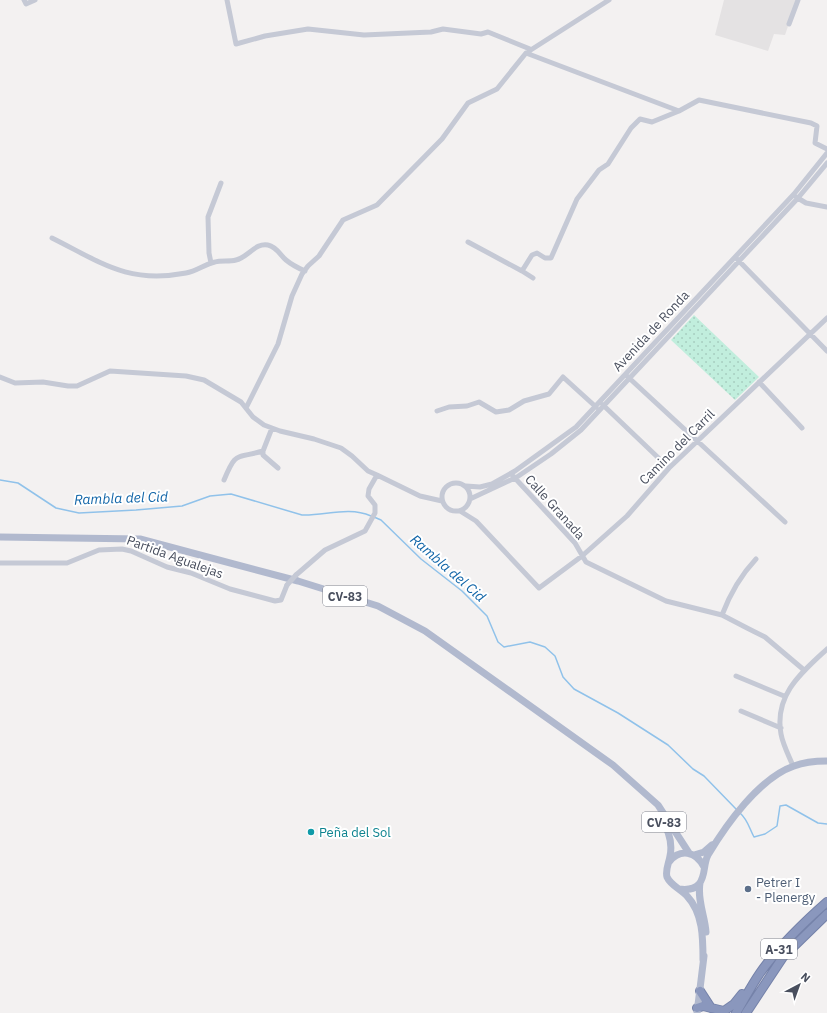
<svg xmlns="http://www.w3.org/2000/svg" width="827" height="1013" font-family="'IBM Plex Sans',sans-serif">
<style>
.education{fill:#e4e2e3}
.park{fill:url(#park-dots)}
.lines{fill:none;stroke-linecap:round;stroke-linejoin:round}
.stream{stroke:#90c2ea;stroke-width:1.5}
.highway-casing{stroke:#7582a9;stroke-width:10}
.minor{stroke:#c5c9d5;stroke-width:5}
.major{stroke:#b1b9ce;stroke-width:7}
.highway{stroke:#8a97bd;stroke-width:8}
.minor-bridge{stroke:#c5c9d5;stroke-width:5}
.culture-dot{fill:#0f9aa8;stroke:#fff;stroke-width:1.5}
.service-dot{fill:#5c6f8a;stroke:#fff;stroke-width:1.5}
.labels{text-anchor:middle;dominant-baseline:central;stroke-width:4;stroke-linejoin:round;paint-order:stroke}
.shield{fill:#fff;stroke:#80848e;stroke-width:1}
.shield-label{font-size:12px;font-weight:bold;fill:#494f5e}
.street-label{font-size:13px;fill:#494f5e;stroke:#fff}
.culture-label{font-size:13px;fill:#0d838f;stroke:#fff;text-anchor:start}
.service-label{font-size:13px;fill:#4e5e75;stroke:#fff;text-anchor:start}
.water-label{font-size:14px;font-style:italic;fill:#1165a8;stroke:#fff}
</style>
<defs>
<pattern id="park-dots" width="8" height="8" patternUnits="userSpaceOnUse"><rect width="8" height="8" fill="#c1eedd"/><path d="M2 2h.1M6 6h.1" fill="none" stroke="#a7cec0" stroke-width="1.8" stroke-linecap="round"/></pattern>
</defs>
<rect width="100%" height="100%" fill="#f3f1f1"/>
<path class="education" d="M724 0H797L785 35 774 34 768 51 715 35Z"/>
<path class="park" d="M694 315 759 377 735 400 671 340Z"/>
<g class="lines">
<path class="stream" d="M0 480 18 483 56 508 79 513 136 510 182 506 210 496 231 494 302 515C325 516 348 506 371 516
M374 517 381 520 421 559 462 591 487 616 498 642 504 647 530 642 545 647 555 656 563 677 574 689 618 713 668 745 693 769 704 776 736 809
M740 813C748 820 749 828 754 837L765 834 777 826 780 806 786 805 818 823 827 824"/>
<g class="highway-casing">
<path id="highway" d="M700 991 711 1008
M697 1008 703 1006 724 1011 734 1004 742 994
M736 1013C744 1000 751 986 760 973 779 946 802 924 827 902
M746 1013 783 957 827 914"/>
</g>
<path class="minor" d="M24 0 26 4 35 0
M227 0 236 44 265 36 308 29 364 35 431 32 443 29 481 34 488 32 530 49
M789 24 798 0
M526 53 679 111 699 100 811 123 817 126 815 143 827 149
M796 197 806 203 827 207
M52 238C102 263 128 284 186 273 197 271 205 264 215 262 221 260 229 262 236 260 247 258 256 242 268 245 277 247 280 255 286 260 292 265 298 268 305 271
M468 242 522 271
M737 259 827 351
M211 263 209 253 208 217 221 183
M533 278 522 271 532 255 537 253 545 258H551L577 199 599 170 608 164 631 128 640 119 652 122 679 111
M0 377 15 383 43 382 68 386H77L110 371 186 376 204 380 241 402 253 417 264 425 280 431 314 439 341 448 352 456 368 471 377 475
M628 377 785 522
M759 382 802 428
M603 405 669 468
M246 408 278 344 292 296 302 274 308 266 319 256 343 220 377 205 442 139 468 103 497 89 526 53 609 0
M437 411 449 407 467 406 479 402 496 412 509 410 524 401 549 394 563 377 596 407
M263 451V455L278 468
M513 476 575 543 586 562 666 601 722 615 747 628 765 637 804 670
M224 480C236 451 235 459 263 451L272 428
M442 497a14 14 0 1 1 28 0a14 14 0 1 1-28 0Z
M466 486 480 487 492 484 515 471 576 427 794 194 827 153
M470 499 517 477 551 454 581 430 798 198 827 163
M460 511 476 521 539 588 582 556 627 516 669 468 827 318
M0 563H67L99 550 122 549 131 551 167 567 191 573 230 589 275 601 281 600 287 585
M296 575 325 550 365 531 375 513V505L368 496 369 489 377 475 420 496 442 501
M722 615C730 594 740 576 756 559
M736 676 784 696
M741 711 781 728
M793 766C789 756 783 745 781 734 774 695 801 673 827 649"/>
<path class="major" d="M0 537 140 539 298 581 378 606 425 631 613 765 658 805 689 853
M661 818C668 829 673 842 670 856 669 863 665 870 667 877 671 886 681 889 687 896 703 913 703 938 703 960
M694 855 704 852 712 845
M669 862C680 848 696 851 704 867
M700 883C697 900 705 916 706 932
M679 889C687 890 694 890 699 884 706 876 703 864 708 855 726 825 759 778 794 766 804 762 816 761 827 761
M697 1013 704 956"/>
<use href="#highway" class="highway"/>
<path class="minor-bridge" d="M287 585 296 575"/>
</g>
<circle class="culture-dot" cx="311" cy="832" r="4"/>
<circle class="service-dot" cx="748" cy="889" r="4"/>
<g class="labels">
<g class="shield">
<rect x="323" y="586" width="44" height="20" rx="3"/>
<rect x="642" y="812" width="44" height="20" rx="3"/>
<rect x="761" y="939" width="36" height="20" rx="3"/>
</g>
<g class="shield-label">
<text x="345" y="596">CV-83</text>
<text x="664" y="822">CV-83</text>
<text x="779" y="949">A-31</text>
</g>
<g class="street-label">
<text transform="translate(651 331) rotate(-47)">Avenida de Ronda</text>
<text transform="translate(677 447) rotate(-45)">Camino del Carril</text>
<text transform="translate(555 507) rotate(48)">Calle Granada</text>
<text transform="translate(175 557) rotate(20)">Partida Agualejas</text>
</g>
<g class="culture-label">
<text x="319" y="832">Peña del Sol</text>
</g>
<g class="service-label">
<text x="756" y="882">Petrer I<tspan x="756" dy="15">- Plenergy</tspan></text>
</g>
<g class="water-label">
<text transform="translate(121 498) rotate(-2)">Rambla del Cid</text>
<text transform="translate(448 568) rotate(41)">Rambla del Cid</text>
</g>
</g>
<g transform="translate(799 985) rotate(41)" stroke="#ffffff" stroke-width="3" paint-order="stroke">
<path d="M0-3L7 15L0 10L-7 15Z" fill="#494f5e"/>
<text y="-6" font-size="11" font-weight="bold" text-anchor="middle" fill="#494f5e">N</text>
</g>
</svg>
